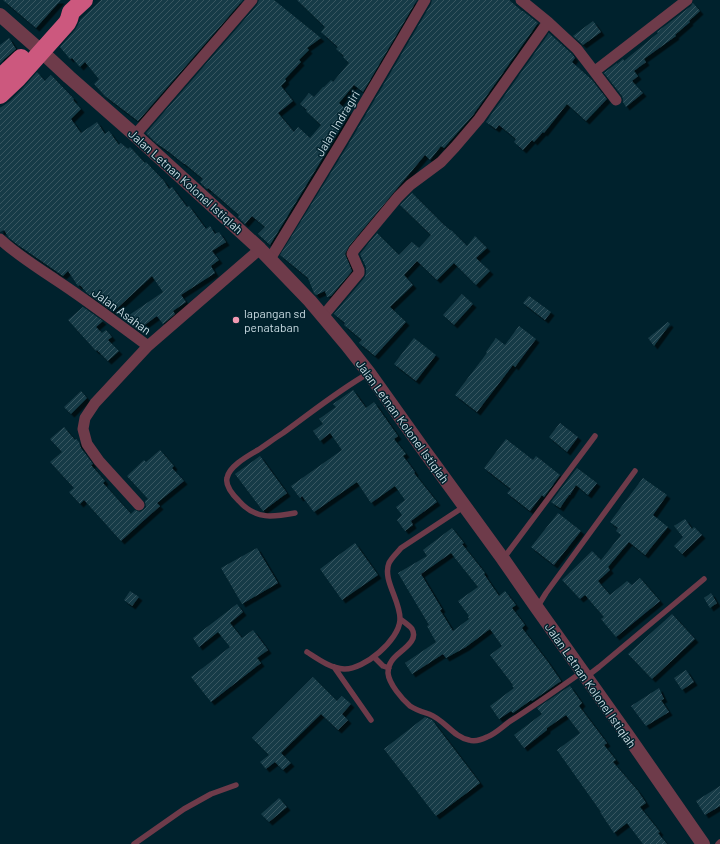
<svg xmlns="http://www.w3.org/2000/svg" width="720" height="844" font-family="Barlow,sans-serif">
<style>
.building{fill:url(#building-hatch);fill-rule:evenodd;filter:url(#shadow)}
.lines{fill:none;stroke-linecap:round;stroke-linejoin:round}
.service{stroke:#6e3b4a;stroke-width:5.5}
.minor{stroke:#6e3b4a;stroke-width:11}
.tertiary{stroke:#6e3b4a;stroke-width:14}
.trunk{stroke:#cc587e;stroke-width:18}
.poi-dot{fill:#f19ab2;stroke:#00222d;stroke-width:1.5}
.labels{text-anchor:middle;dominant-baseline:central;stroke-width:3;stroke-linejoin:round;paint-order:stroke}
.street-label{font-size:12px;fill:#cbdde4;stroke:#00222d}
.poi-label{font-size:12px;fill:#cbdde4;stroke:#00222d;text-anchor:start}
</style>
<defs>
<pattern id="building-hatch" width="6" height="6" patternUnits="userSpaceOnUse"><rect width="6" height="6" fill="#193b46"/><path d="M-1 1l2-2M0 6l6-6M5 7l2-2" fill="none" stroke="#395761"/></pattern>
<filter id="shadow"><feDropShadow dx="3.5" dy="3.5" stdDeviation="0" flood-color="#0009"/></filter>
</defs>
<rect width="100%" height="100%" fill="#00222d"/>
<path class="building" d="M3 0H61L36 28Z
M101 0H243L138 121 105 96 94 84 99 79 85 62 80 67 72 58 70 59 60 47 75 30 80 21V20Z
M259 0H274L321 38 307 48 309 50 299 60 301 62 285 79 286 81 281 86 293 101 278 113 294 132 298 127 310 138 321 125 306 111 307 110 300 104 309 93 314 97 323 87H324L331 80 333 82 349 63 343 57 344 56 336 49 338 47 321 32 325 27 297 0H417L363 92 354 85 339 103 350 113 270 245 258 234 265 227 252 216 245 224 238 217 239 215 208 188 207 189 200 182 203 179 185 164H184L169 152 156 143 146 133 257 5Z
M432 0H509L522 11H523L538 23 473 115 444 148 441 146 430 160 425 155 349 246 345 254 352 271 331 296 327 297 325 291 316 295 314 293 308 278 280 255 348 145 431 4Z
M693 3 700 11 689 21 690 22 675 35 676 36 644 59 646 62 634 71 638 76 632 81 643 93 626 107 623 102V99L622 96 604 73 617 63V64L623 59 624 61 658 33 657 32 691 6Z
M593 21 601 32 583 45 573 36Z
M549 33 572 54 575 58 572 62 592 80 607 99 586 121 567 104 544 133 543 132 534 142 532 140 523 150 514 142 516 139 499 125 496 129 486 122Z
M9 38 16 49 0 63V45Z
M37 72 45 81 51 75 74 99 73 100 81 109 71 119 81 133 97 122 105 134 109 131 119 145 121 143 128 149 130 147 145 163 146 162 164 181 169 189 172 187 187 207 189 206 206 229 210 226 215 234 219 232 226 242 212 251 219 260 211 266 215 273 181 295 186 302 173 311 175 314 163 324 157 316 138 330 128 322 125 318 163 292 152 276 113 312 87 293 80 285 78 286 68 271 63 276 18 245 9 238 4 230 0 232V108L10 101 23 88Z
M412 193 443 224 450 230H451L467 246 475 236 487 248 476 258 490 271 476 285 454 263 437 280 417 261 404 275 413 285 390 307 406 322 375 356 359 343 362 340 344 325 345 323 334 314 365 277 366 273V267L360 254 377 233 399 255 412 242 419 248 431 235 400 205Z
M462 294 473 304 454 325 443 315Z
M529 296 551 312 545 320 523 303Z
M83 307 103 321 96 327 102 333 106 330 112 337 108 340 119 351 108 361 97 350 96 351 68 320Z
M668 322 670 324 654 346 648 338Z
M519 326 536 339 515 367 513 365 477 412 455 395 487 353 486 352 496 338 505 345Z
M414 338 436 355 416 381 394 364Z
M353 390 366 408 374 402 398 436 394 439 406 454 403 456 415 472 414 473 437 502 411 521 413 525 405 531 397 520 402 515 396 507 405 500 395 486 371 503 357 482 314 512 302 496 300 498 291 486 342 450 330 433 320 441 313 431 323 424 319 419 336 407 333 404Z
M81 391 87 398 71 414 64 407Z
M560 423 578 437 567 452 549 437Z
M64 427 75 440 76 439 79 442 81 448 93 464 91 465 105 481 103 483 131 514 135 510 140 512 143 510 146 507 145 501 148 499 127 476 144 460 146 462 160 450 174 466 172 468 184 481 157 503 160 506 121 541 84 500 80 504 69 492 74 488 50 462 62 452 50 439Z
M506 439 533 460 536 456 560 475 544 497 542 495 530 511 507 493 511 489 484 468Z
M260 456 287 493 263 511 235 474Z
M577 468 597 483 588 495 576 485 570 495H569L560 508 551 502Z
M643 478 667 495 653 515 668 527 645 555 629 542 608 567 610 570 598 581 610 595 627 581 632 585 640 578 660 601 616 637 601 619 604 617 585 595 580 599 562 580 592 551 601 560 621 535 616 531 618 528 610 522Z
M558 513 581 531 554 565 531 547Z
M685 519 692 529 694 527 702 535 682 554 674 546 683 537 674 526Z
M452 528 464 543 462 544 485 573 484 574 499 596 505 591 516 605 512 608 525 625 522 628 548 662 561 681 532 701 531 700 513 713 511 711 499 719 490 706 514 688 512 686 513 685 490 655 502 646 490 629 466 647 446 658 443 654 412 674 405 663 436 642 427 626 429 625 398 573 427 556 423 550ZM451 553 478 587 458 601 469 616 468 617 469 619 453 631 440 610 442 609 421 574Z
M355 543 378 575 342 600 320 569Z
M257 548 278 583 242 604 221 568Z
M130 591 139 597 132 606 124 600Z
M711 593 717 603 710 608 704 598Z
M237 604 243 612 230 623 242 638 253 630 268 650 257 658 261 663 211 702 191 677 230 647 218 632 199 647 193 638Z
M672 614 695 639 652 679 628 654Z
M686 670 694 682 682 690 674 678Z
M313 677 337 701 342 696 351 704 342 714 348 720 338 730 321 714 281 753 291 763 283 770 275 762 266 769 260 762 269 755 252 738Z
M570 686 582 703 579 706 607 743 604 745 616 760 613 762 638 791 646 803 640 807 660 832 658 833 667 844H643L627 823 614 833 600 812H601L557 750 580 733 566 715 547 728V730L524 748 514 735 542 714 537 708Z
M659 688 664 699 661 700 669 712 646 726 631 706Z
M425 717 432 720 480 783 436 816 384 749Z
M720 786V806L705 815 696 801Z
M279 798 287 807 269 822 261 814Z"/>
<g class="lines">
<path class="service" d="M295 513C273 517 256 520 239 501 234 496 225 486 227 478 228 472 233 467 238 463 244 458 251 454 258 450 267 444 275 438 283 433 312 412 339 390 369 373
M503 559 595 436
M538 606 546 593 635 471
M400 619C404 622 409 625 412 629 420 643 396 652 391 662 389 665 388 670 388 673 389 684 402 699 410 706 416 710 423 712 429 714 445 720 453 737 469 740 475 742 481 740 487 737 495 734 502 727 509 722 534 706 558 689 582 672
M307 652C318 659 330 668 344 669 364 670 399 640 400 620 401 601 382 580 389 563 392 557 397 553 401 548L465 506
M374 657 383 666 389 668
M334 667 371 720
M586 677 599 667 704 579
M134 844 184 809 211 794 236 785
M718 844 720 842"/>
<path class="minor" d="M521 0 548 22 577 49 616 100
M595 71 687 0
M135 135 252 0
M0 239C17 255 37 267 56 280 88 301 118 324 148 346L260 249
M270 259 342 141 425 0
M323 316 359 273V270L352 254 354 250 398 197 410 185 441 162 455 147 479 119 548 22
M139 505 99 461 87 444 83 429 85 418 95 403 148 346"/>
<path class="tertiary" d="M0 15 41 51 69 77 135 135 260 249 310 301 347 345 369 373 423 449 503 559 537 608 628 736 703 844"/>
<path class="trunk" d="M0 78 21 58
M0 95 17 79 67 23 69 19 71 12 84 0"/>
</g>
<circle class="poi-dot" cx="236" cy="320" r="4"/>
<g class="labels">
<g class="street-label">
<text transform="translate(337 123) rotate(-59)">Jalan Indragiri</text>
<text transform="translate(186 181) rotate(42)">Jalan Letnan Kolonel Istiqlah</text>
<text transform="translate(122 311) rotate(36)">Jalan Asahan</text>
<text transform="translate(403 421) rotate(54)">Jalan Letnan Kolonel Istiqlah</text>
<text transform="translate(591 685) rotate(55)">Jalan Letnan Kolonel Istiqlah</text>
</g>
<g class="poi-label">
<text x="244" y="313">lapangan sd<tspan x="244" dy="14">penataban</tspan></text>
</g>
</g>
</svg>
